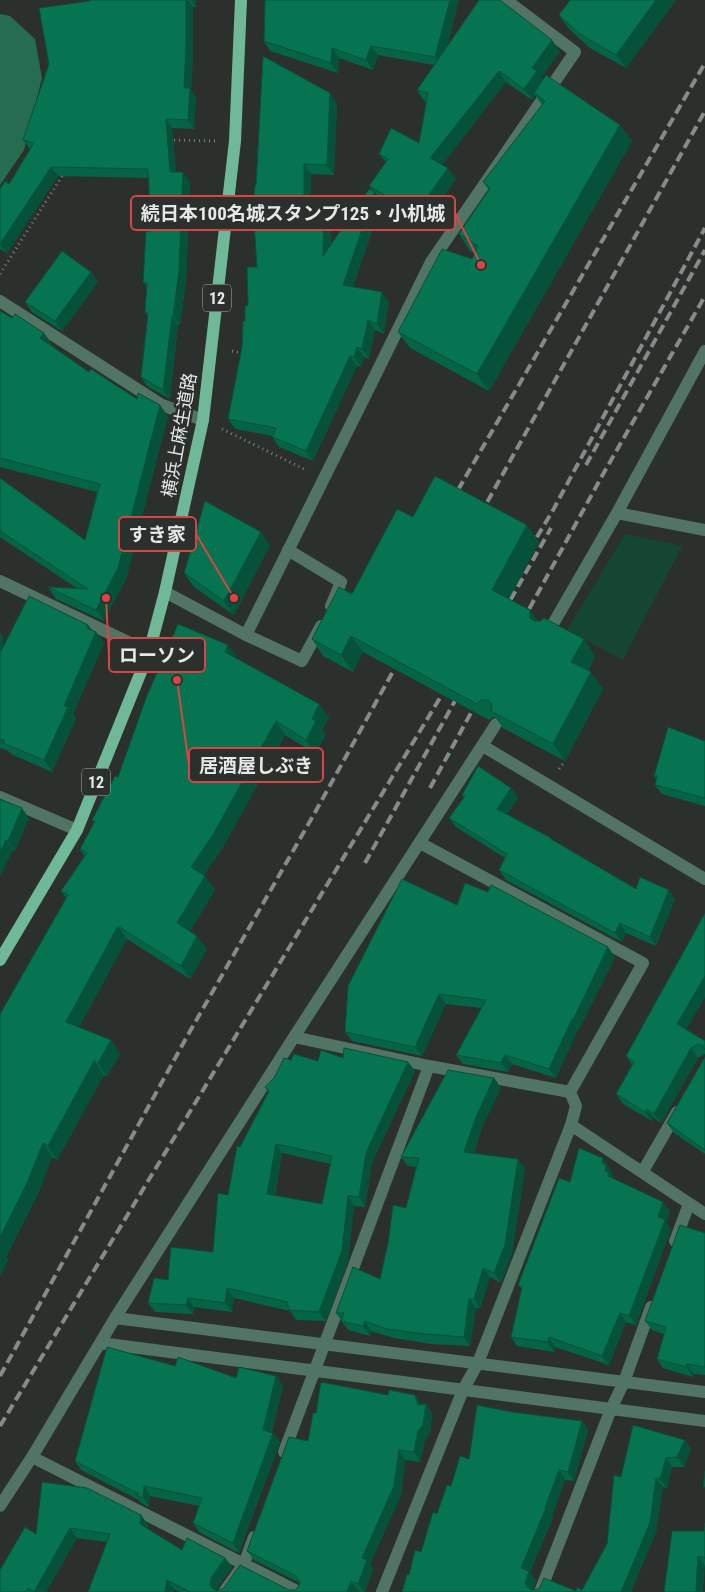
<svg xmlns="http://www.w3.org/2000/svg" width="705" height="1592" font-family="'Roboto Condensed','Noto Sans JP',sans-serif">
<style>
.green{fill:#144632}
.forest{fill:#266c50}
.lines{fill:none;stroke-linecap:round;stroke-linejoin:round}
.path{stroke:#7c807e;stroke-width:3;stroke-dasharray:1 4;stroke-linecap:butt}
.service{stroke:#527464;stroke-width:12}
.minor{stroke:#527464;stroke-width:12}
.primary{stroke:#70b998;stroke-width:12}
.rail{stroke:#868a88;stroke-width:4;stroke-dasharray:10 5;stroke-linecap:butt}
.wall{fill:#066446;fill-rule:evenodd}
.shaded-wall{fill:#055139}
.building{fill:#077451;stroke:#055139;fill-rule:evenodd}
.labels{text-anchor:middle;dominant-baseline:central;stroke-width:5;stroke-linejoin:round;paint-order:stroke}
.shield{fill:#2b302d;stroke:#adb1af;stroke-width:1}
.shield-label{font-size:16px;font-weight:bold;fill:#e5e8e7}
.street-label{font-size:18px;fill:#e5e8e7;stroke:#2b302d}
.leader{fill:none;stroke:#d84545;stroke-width:2}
.callout-dot{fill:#d84545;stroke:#2b302d;stroke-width:2}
.callout{fill:#2b302d;stroke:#d84545;stroke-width:2}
.callout-label{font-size:19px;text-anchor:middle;font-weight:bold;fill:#e5e8e7}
</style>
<rect width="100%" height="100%" fill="#2b302d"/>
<path class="green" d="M625 534 682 546 623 660 567 630Z"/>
<path class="forest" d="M0 14 10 16 35 39 42 78 24 150 0 185Z"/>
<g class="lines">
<path class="path" d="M169 140 215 141
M0 274 64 173
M232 351 245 354
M222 429 306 470
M559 769 565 761"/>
<path class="service" d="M371 384 431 262 575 52 506 0
M288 550 341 582 331 606
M246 635 302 661 321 626"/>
<path class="minor" d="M0 301 162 405 203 420
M617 513 705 530
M0 581 149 652
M165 592 246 635 371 384
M549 631 617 513 705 351
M483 746 705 879
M0 797 77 830
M420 843 643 963 570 1092
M294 1037 429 1066 570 1092 576 1106 571 1125
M643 1171 677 1112
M675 1241 689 1204
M115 1318 705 1392
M100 1343 705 1421
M284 1452 429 1066
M32 1457 299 1592
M0 1506 32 1457 115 1318 294 1037 496 724
M224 1592 244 1564 254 1537
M382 1592 463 1390 478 1363 571 1125 705 1214
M540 1592 611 1409 624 1382 651 1307"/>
<path class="primary" d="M0 960 77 830 149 652 165 592 203 420 235 141 241 0"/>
<path class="rail" d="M586 465 705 250
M458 490 705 63
M480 515 705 111
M529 550 552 512 705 228
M503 613 551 528
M522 622 602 476 705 296
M430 788 478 700
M365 863 461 690
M0 1376 189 1033 313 816 401 657
M0 1426 449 683"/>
</g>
<path class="wall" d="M90 0H196V7H193V55L191 90 196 97 194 129 172 128 176 172 190 182 186 280 180 325H178L170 399 147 386 141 377 148 317 145 312 147 287 143 282 151 231 149 178 58 176 7 253 0 249V189L9 184 30 149 23 140Z
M265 0H459L447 46 560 51 541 78 543 80 620 125 632 141 489 391 410 348 398 332 472 259 475 254 470 251 459 234 489 190 483 182 542 105 535 95 532 100 506 82 442 165 448 168 456 179 424 225 380 199 382 202 353 287 389 302 384 334 375 330 369 359 364 357 361 367 357 366 313 461 279 447 272 437 273 436 235 429 228 419 242 347 248 305 257 267 256 185 337 103 334 175 311 174V208L324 213 331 223V245L373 191 369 186 386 162 379 154 419 143 426 101H424L417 90 434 65 378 55 373 70 339 58 338 73 270 51 264 41Z
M676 0 626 68 590 48 569 29 559 15Z
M91 272 98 282 62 331 32 312 25 302Z
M0 311 52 344 51 345 89 372 137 399 168 416 126 579 104 621 56 599 48 587 78 589 0 537V478L85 540 97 492 0 467Z
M413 517 527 525 539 542 509 599 538 621 595 656 588 671 603 689 565 761 503 728 495 717H493L489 720 363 652 353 672 323 656 312 639 352 594Z
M270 545 234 615 194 587 184 573Z
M88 625 92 630 96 632 104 643 73 714 76 719 52 772 11 754 7 750 0 748V633L3 637 2 648Z
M237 659 319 704 329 718 322 730 326 735 315 753 285 735 223 847 204 875 215 890 190 931 207 949 190 979 127 939 79 1027 111 1040 120 1054 107 1076 104 1075 57 1160 52 1157 37 1196 6 1257 8 1260 0 1276 66 898 61 891 84 856 80 849 94 822 92 820 118 777Z
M705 741V806L662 794 655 785 656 779 654 776Z
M511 788 518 798 507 814 636 889 675 899 656 946 626 933 622 942 506 880 499 870 505 858 456 827 449 818 464 798 462 795Z
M0 799 29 818 15 851 13 850 0 876Z
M457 905 615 957 579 1029H578L556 1078 512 1064 508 1072 463 1064 456 1055 482 1008 446 1004 422 1056 352 1041 345 1032Z
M705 913V997L686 1029 705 1041V1054L698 1058 661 1123 654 1118 652 1121 623 1104 616 1094 632 1065 626 1056Z
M705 1057V1154L674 1133 667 1123Z
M343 1058 408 1062 415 1071 372 1163 365 1207 354 1206 348 1261 326 1321 296 1320 290 1311 234 1298 232 1312 194 1307 193 1314 155 1312 148 1303 213 1252 240 1147 268 1092 265 1087 274 1078 291 1060 318 1061ZM282 1153 331 1164 322 1204 275 1196Z
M494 1078 501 1088 482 1127 474 1153 525 1168 512 1254 501 1283 490 1277 480 1308H476L470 1346 431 1344 394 1338 371 1331 370 1336 348 1330 336 1313 380 1279 406 1208 416 1167 408 1166 401 1157Z
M603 1158 613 1175V1178L663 1202 670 1212 666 1222 671 1229 636 1325 626 1322 609 1365 555 1347 554 1352 517 1346 511 1337 522 1290 518 1285 570 1182Z
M705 1233V1375L694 1374 693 1377 663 1368 657 1359 664 1334 652 1330 645 1321Z
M175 1366 236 1378 276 1376 283 1386 272 1432 273 1433 280 1442 239 1553 199 1532 193 1523 199 1506 150 1496 149 1507 141 1503 139 1500 81 1470 75 1461Z
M421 1404H426L432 1413 430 1434 425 1440 420 1462 405 1460 401 1495 370 1564 373 1569 365 1592H361L358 1591 357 1592H179L174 1589 107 1542 77 1538 46 1592H0L36 1534 141 1515 148 1525 147 1528 182 1550 225 1558 232 1567 217 1588V1591L296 1590 300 1583 254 1560 247 1551 308 1441Z
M512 1412 582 1421 588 1430 574 1481 565 1480 552 1516 553 1518 530 1572 536 1581 533 1590 576 1591 582 1590 607 1544 621 1477 685 1440 691 1449 684 1467H672L667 1488 663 1487 656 1532 631 1592H402L409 1575 421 1552 437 1514 451 1486 469 1459Z
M705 1523V1566L664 1592 704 1531Z"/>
<path class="shaded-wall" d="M186 0H188L193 7V55L191 90 196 97 194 129 188 120 184 88Z
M191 0H196V7Z
M450 0H459L441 67 435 57Z
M656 0H676L626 68 616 55Z
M552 40 560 51 541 78 544 82 534 93 535 95 532 100 524 89 532 68Z
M371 46 378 55 373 70 366 60Z
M332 48 339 58 338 73 331 63Z
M499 71 506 82 438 170 430 158Z
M330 93 337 103 334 175 327 165Z
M166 119 172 128 177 182 170 172Z
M620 125 632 141 489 391 477 374Z
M304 164 311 174V215L304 205Z
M51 167 58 176 7 253 0 244Z
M448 168 456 179 424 225 416 213Z
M183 172 190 182 186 280 180 325 173 316Z
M375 192 382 202 350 295 343 285Z
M324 213 331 223 330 266 323 256Z
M91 272 98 282 62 331 55 321Z
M382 292 389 302 384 334 377 324Z
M172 316 178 325 170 399 163 390Z
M368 320 375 330 369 359 362 349Z
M44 333 52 344 48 349 40 338Z
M357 347 364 357 361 367 354 357Z
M350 356 357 366 313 461 306 451Z
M160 405 168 416 126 579 104 621 96 610Z
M527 525 539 542 504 607 492 590Z
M261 532 270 545 234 615 224 601Z
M530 610 542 627V635L530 618Z
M88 625 95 634 96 632 104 643 73 714 76 719 52 772 44 760 64 706 87 628Z
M0 633 3 637 2 677 0 674Z
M351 636 363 652 353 672 341 655Z
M584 639 595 656 583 679 571 662Z
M228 645 238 658 225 652Z
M591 672 603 689 565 761 553 744Z
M319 704 329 718 322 730 326 735 315 753 306 740 312 719Z
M276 721 285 735 223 847 200 881 191 867Z
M511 788 518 798 504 819 497 809Z
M22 808 29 818 15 851 8 841Z
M6 840 13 850 0 876V852Z
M205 876 215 890 186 937 177 923Z
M669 890 675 899 656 946 650 937Z
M620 923 626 933 622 942 615 933Z
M118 926 127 939 75 1035 66 1022Z
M197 936 207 949 190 979 181 966Z
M608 947 615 957 579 1029 573 1020Z
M705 976V997L684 1033 677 1024Z
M439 994 446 1004 422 1056 415 1047Z
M572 1019 578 1029 556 1078 549 1069Z
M111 1040 120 1054 107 1076 98 1063Z
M691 1048 698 1058 661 1123 654 1114Z
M505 1055 512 1064 508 1072 501 1063Z
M94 1061 104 1075 57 1160 48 1146Z
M408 1062 415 1071 372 1163 365 1207 359 1197 366 1153Z
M494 1078 501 1088 482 1127 471 1162 464 1152 476 1117Z
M647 1109 654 1118 652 1121 645 1112Z
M43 1143 52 1157 37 1196 6 1257 8 1260 0 1276V1237Z
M276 1144 282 1153 273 1204 267 1194Z
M603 1158 613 1175 612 1178 616 1182 608 1176 602 1163Z
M518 1159 525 1168 512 1254 501 1283 494 1273Z
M348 1196 354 1206 348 1261 326 1321 319 1312Z
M663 1202 670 1212 666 1222 671 1229 636 1325 629 1316Z
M483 1268 490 1277 480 1308 474 1299Z
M227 1288 234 1298 232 1312 225 1303Z
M188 1298 194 1307 193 1314 186 1305Z
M469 1299 476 1308 470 1346 464 1337Z
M620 1313 626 1322 609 1365 602 1356Z
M365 1321 371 1331 370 1336 363 1326Z
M549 1337 555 1347 554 1352 548 1342Z
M687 1364 694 1374 693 1377 686 1367Z
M276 1376 283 1386 270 1440 263 1430Z
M415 1395 421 1404 418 1405Z
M426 1404 432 1413 430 1434 425 1440 420 1462 414 1452 418 1431Z
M582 1421 588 1430 574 1481 568 1472Z
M273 1433 280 1442 239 1553 233 1543Z
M685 1440 691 1449 684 1467 677 1457Z
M399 1450 405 1460 401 1495 370 1564 373 1569 365 1592H364L358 1584 362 1558Z
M666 1458 672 1467 667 1488 660 1479Z
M559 1470 565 1480 552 1516 553 1518 530 1572 536 1581 532 1592 527 1587 521 1568Z
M656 1478 663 1487 656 1532 631 1592H621Z
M144 1486 150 1496 149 1507 143 1498Z
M141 1515 148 1525 147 1533 140 1524Z
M70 1528 77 1538 46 1592H34Z
M698 1556 705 1566 703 1592H696Z
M225 1558 232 1567 217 1588V1592H214L210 1585 211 1578Z
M167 1580 174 1589V1592H165Z
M351 1581 358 1591 357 1592H347Z"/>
<path class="building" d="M90 0H186V46L184 88H190L188 120 166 119 170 172H183L179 271 173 316H172L163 390 141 377 148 313 145 312 147 283 143 282 146 231H151L148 169 51 167 0 244V189L5 181 9 184 34 143 23 140 49 64 39 8 90 1Z
M265 0H450L435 57 371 46 366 60 332 48 331 63 264 41Z
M479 0H500L552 40 532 68 537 71 524 89 499 71 430 158 448 168 416 213 369 186 388 159 379 154 391 128 419 143 428 93 417 90Z
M570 0H656L616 55 580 34 559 15Z
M263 56 330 93 327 165 304 164V205L324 213 323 256 369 189 375 192 343 285 382 292 377 324 368 320 362 349 357 347 354 357 350 356 306 451 272 437 276 428 228 419 242 347 243 321H245V306L248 305 247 267H257L253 207 255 185H256Z
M546 75 620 125 477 374 398 332 442 249 472 259 478 246 459 234 490 188 483 182 545 101 534 93Z
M62 251 91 272 55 321 25 302Z
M0 311 12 318 15 314 44 333 40 338 89 372 91 369 137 399 138 393 160 405 118 568 96 610 48 587 88 589 0 531V478L85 540 100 484 0 458Z
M435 476 527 525 492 590 530 610V618L534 621H541L544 618 584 639 571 662 591 672 553 744 491 711 492 704 488 700H481L477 704 351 636 341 655 312 639 339 587 352 594 397 509 413 517Z
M205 501 261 532 224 601 184 573Z
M29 596 88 625 87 628 96 632 64 706 68 707 44 760 3 743 4 740 0 739V653Z
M178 624 228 645 225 652 319 704 312 719 316 721 306 740 276 721 214 833 191 867 205 876 177 923 197 936 181 966 118 926 66 1022 111 1040 98 1063 94 1061 48 1146 43 1143 27 1183 0 1237V1014L68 895 61 891 87 853 80 849 95 821 92 820 115 776 118 777 146 698Z
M668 727 705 741V798L655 785 657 776H654Z
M478 766 511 788 497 809 551 838V839L636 889 640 877 669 890 650 937 620 923 615 933 499 870 507 854 449 818 465 796 462 795Z
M0 799 22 808 8 841 6 840 0 852Z
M402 879 457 905 465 883 488 892 491 885 608 947 573 1020 572 1019 549 1069 505 1055 501 1063 456 1055 486 1000 439 994 415 1047 345 1032 348 986Z
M705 913V976L677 1024 705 1041V1050L703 1046 698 1044 691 1048 654 1114 647 1109 645 1112 616 1094 634 1062 626 1056Z
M344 1048 408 1062 366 1153 359 1197 348 1196 342 1251 319 1312 289 1310 287 1302 227 1288 225 1303 188 1298 186 1305 148 1303 154 1278 168 1280 171 1247 213 1252 218 1193 228 1195 237 1146 240 1147 269 1091 265 1087 274 1078 284 1058 291 1060 294 1054 318 1061 321 1050 343 1058ZM276 1144 332 1156 322 1204 267 1194Z
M705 1057V1150L667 1123Z
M448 1070 494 1078 476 1117 464 1152 518 1159 505 1245 494 1273 483 1268 474 1299H469L464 1337 425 1334 387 1329 365 1321 363 1326 341 1321 344 1313H336L353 1267 380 1279 388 1243 393 1205 406 1208 419 1158 401 1157Z
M579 1148 603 1158 602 1163 606 1165 605 1171 609 1173 608 1176 663 1202 658 1217 665 1220 629 1316 620 1313 602 1356 549 1337 548 1342 511 1337 522 1287 518 1285 559 1178 570 1182Z
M680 1225 705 1233V1367L687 1364 686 1367 657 1359 666 1327 645 1321Z
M107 1347 175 1366 178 1357 236 1378 239 1367 276 1376 263 1430 273 1433 233 1543 193 1523 202 1498 144 1486 143 1498 134 1494H139L75 1461Z
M321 1382 388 1395 389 1390 415 1395 418 1405 426 1404 423 1425 418 1431 414 1452 399 1450 394 1486 362 1558 367 1560 358 1584 351 1581 347 1592H190L167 1580 165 1592H88L110 1534 70 1528 34 1592 28 1588 25 1592H0V1570L25 1527 36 1534 42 1482 87 1488 141 1515 140 1524 182 1550 187 1538 225 1558 211 1578 210 1585 213 1589 217 1591 224 1588 240 1565 289 1590H296L300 1583 296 1576 247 1551 289 1437 308 1441 313 1413H316Z
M477 1405 512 1412 582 1421 568 1472 559 1470 545 1508H546L521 1568 529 1571 525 1583 527 1587 531 1590 539 1589 544 1578 576 1591 577 1587 582 1590 607 1544 614 1475 621 1477 633 1425 685 1440 677 1457 666 1458 660 1479 656 1478 650 1523 621 1592H402L407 1574 409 1575 415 1550 421 1552 433 1512 437 1514 447 1485 451 1486 460 1456 469 1459Z
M705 1471V1487H703Z
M705 1523V1558L698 1556 696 1592H664L672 1531H704Z"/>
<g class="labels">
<g class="shield">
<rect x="203" y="284.5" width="28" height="27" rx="4"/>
<rect x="82" y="768.5" width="28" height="27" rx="4"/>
</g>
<g class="shield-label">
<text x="217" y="298">12</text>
<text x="96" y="782">12</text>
</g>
<g class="street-label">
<text transform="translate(179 435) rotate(-80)">横浜上麻生道路</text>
</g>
</g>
<path class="leader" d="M481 265L455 213M234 598L196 534M106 598L109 655M177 680L189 765"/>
<g class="callout-dot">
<circle cx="481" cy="265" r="5"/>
<circle cx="234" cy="598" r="5"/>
<circle cx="106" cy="598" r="5"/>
<circle cx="177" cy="680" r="5"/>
</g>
<g class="callout">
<rect x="131" y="196" width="324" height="34" rx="5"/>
<rect x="119" y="517" width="77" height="34" rx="5"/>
<rect x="109" y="638" width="96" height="34" rx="5"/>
<rect x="189" y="748" width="134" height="34" rx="5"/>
</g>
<g class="callout-label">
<text x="293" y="220">続日本100名城スタンプ125・小机城</text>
<text x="157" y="541">すき家</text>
<text x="157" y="662">ローソン</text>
<text x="256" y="772">居酒屋しぶき</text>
</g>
</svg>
